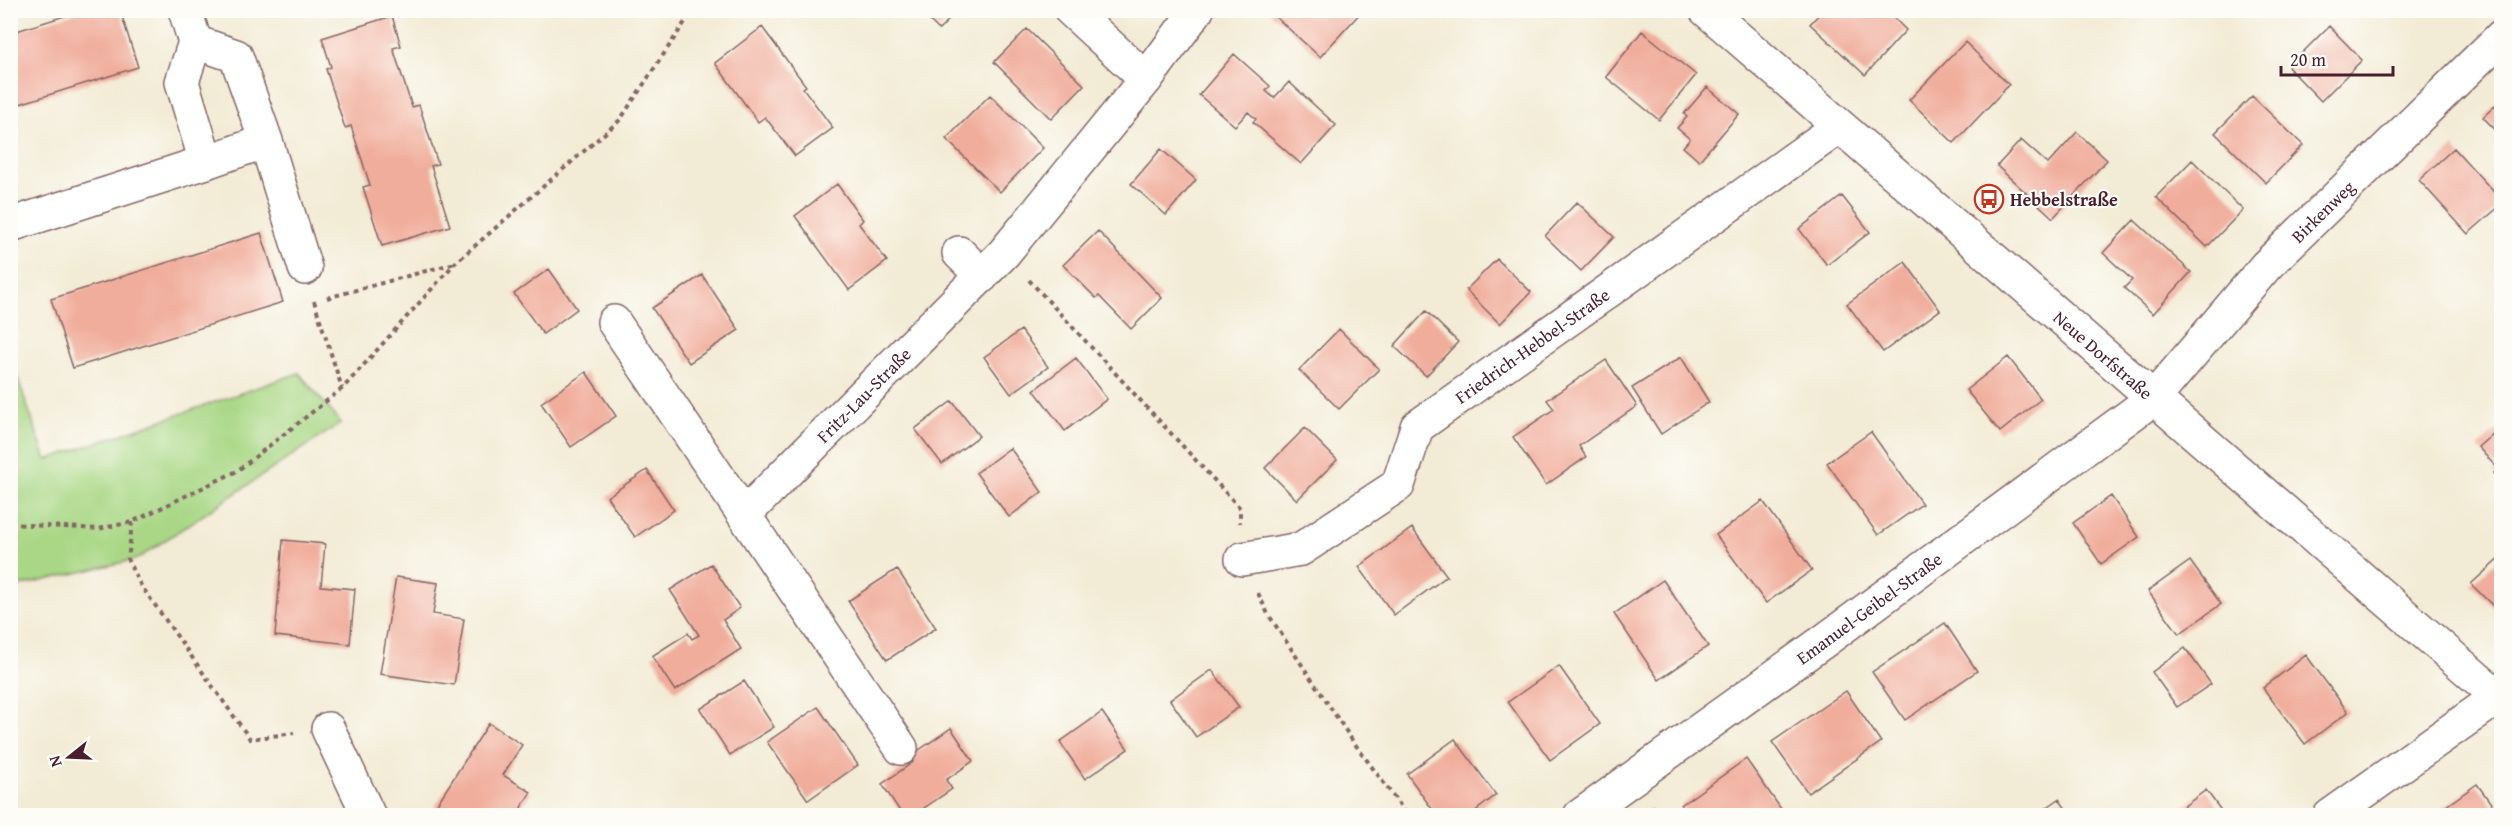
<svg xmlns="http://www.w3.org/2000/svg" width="2512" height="826" font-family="'Gentium Book Plus',serif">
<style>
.green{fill:#a9d785;stroke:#7a7b58;stroke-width:1.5}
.building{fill:#f0ad9c}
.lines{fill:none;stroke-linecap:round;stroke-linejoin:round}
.minor-casing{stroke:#856666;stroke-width:36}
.path{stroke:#856666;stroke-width:4;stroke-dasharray:4.5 4.5;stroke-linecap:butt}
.minor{stroke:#fff;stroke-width:33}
.labels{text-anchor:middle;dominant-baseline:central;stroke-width:4.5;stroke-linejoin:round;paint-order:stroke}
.poi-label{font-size:18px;font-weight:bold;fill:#4a1f2b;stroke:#fdfcf7;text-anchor:start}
.street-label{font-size:18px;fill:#4a1f2b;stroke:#fdfcf7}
</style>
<rect width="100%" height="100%" fill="#fdfcf7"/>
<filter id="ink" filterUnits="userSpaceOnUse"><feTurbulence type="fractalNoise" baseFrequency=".0167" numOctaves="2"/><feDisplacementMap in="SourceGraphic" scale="12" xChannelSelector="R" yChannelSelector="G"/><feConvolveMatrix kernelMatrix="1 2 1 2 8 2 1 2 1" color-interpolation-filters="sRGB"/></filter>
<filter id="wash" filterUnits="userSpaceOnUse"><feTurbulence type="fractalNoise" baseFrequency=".008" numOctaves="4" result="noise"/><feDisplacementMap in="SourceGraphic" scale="24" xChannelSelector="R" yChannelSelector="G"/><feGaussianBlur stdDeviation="1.35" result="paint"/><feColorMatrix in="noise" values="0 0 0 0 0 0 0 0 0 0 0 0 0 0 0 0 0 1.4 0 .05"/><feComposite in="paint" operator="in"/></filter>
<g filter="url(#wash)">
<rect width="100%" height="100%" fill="#f2ebd5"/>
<path class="green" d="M10 356 46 460 299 373 341 423 137 559 11 588Z"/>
<g id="blocks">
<path class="building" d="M84 10H120L138 67 10 107V33Z
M919 10H958L939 30Z
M1268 10H1363L1320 57Z
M1823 10H1886L1906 30 1865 75 1810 24Z
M392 16 401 46 393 48 412 107 419 105 438 164 431 166 450 226 382 246 363 187 370 185 351 126 345 128 326 69 331 67 322 38Z
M2329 26 2362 60 2321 101 2288 67Z
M762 27 806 86 803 88 833 128 795 156 765 117 758 122 715 63Z
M1027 29 1084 85 1051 119 994 62Z
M1642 31 1696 75 1659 120 1606 77Z
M1965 42 2009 85 1954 143 1909 100Z
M1234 54 1270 86 1266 91 1274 98 1289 82 1336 125 1301 164 1253 122 1256 119 1248 112 1235 126 1199 95Z
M1707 87 1739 114 1699 161 1683 147 1690 139 1677 128 1687 117 1684 114Z
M990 95 1043 148 1000 192 946 139Z
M2252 96 2303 145 2266 183 2215 133Z
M2502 99V137L2483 117Z
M2077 132 2107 160 2053 218 1997 166 2021 140 2048 164Z
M2454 148 2502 201V204L2468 234 2419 180Z
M1161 149 1196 180 1166 215 1131 184Z
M2192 160 2243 210 2207 247 2156 197Z
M837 184 863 220 859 224 887 261 849 290 795 216Z
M1842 196 1870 232 1827 265 1799 229Z
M1577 202 1614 237 1581 271 1545 236Z
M2134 220 2191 272 2153 314 2124 288 2132 280 2103 253Z
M1098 231 1162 298 1131 329 1099 296 1096 298 1063 265Z
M261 233 283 302 73 368 51 299Z
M1497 259 1531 292 1500 324 1466 290Z
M1905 262 1940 310 1883 352 1847 304Z
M549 269 577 309 543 334 514 294Z
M702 275 739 330 689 363 652 308Z
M1426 311 1458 342 1426 376 1394 346Z
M1339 329 1379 369 1339 409 1299 370Z
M1021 330 1048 367 1011 394 984 357Z
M1681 357 1709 402 1661 434 1632 388Z
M2008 357 2041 399 2000 432 1966 390Z
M1076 358 1107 399 1065 431 1034 390Z
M1606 360 1637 406 1579 446 1586 457 1546 485 1513 437 1554 409 1547 400Z
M586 372 616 416 571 447 541 403Z
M952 401 979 436 942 464 915 429Z
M2502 426V482L2494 473 2498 469 2478 447Z
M1305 428 1337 460 1297 500 1265 468Z
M1871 432 1922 504 1878 535 1827 463Z
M1010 448 1042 492 1009 517 976 473Z
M647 470 674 510 635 537 607 497Z
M2111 496 2139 537 2101 564 2073 523Z
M1763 501 1812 570 1766 603 1716 535Z
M1412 528 1447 576 1394 615 1359 567Z
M283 540 325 544 321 586 355 589 350 644 275 636Z
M2502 556V615L2471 584Z
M2190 561 2221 604 2179 634 2148 591Z
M711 564 740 608 723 620 741 649 675 691 652 656 688 633 692 639 699 635 670 590Z
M897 569 936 628 887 660 848 601Z
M396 577 438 583 433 614 464 619 454 685 380 674Z
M1663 580 1708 646 1659 680 1614 614Z
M1945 623 1977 671 1905 720 1872 672Z
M2185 648 2211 684 2177 707 2152 672Z
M2306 655 2348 712 2305 744 2263 688Z
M1559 666 1600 724 1550 760 1508 702Z
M1212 670 1239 707 1196 737 1170 700Z
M744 681 774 727 730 755 700 709Z
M1846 691 1881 742 1808 793 1772 742Z
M818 707 858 765 808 800 767 742Z
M1102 712 1128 749 1085 779 1060 742Z
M489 723 522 745 503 775 531 792 516 816H448L435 807Z
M951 728 973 761 946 780 952 789 912 816H903L882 784 913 762 909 757Z
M1455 739 1496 795 1469 816H1437L1407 774Z
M1746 759 1781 809 1773 816H1688L1681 805Z
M2477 784 2500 816H2432Z
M2206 790 2225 816H2171Z
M2059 799 2071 816H2035Z"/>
</g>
</g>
<g filter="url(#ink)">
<use href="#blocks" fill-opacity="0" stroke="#856666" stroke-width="1.5"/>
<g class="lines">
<g class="minor-casing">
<g id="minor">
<path d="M185 10 195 42"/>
<path d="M1071 10 1146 79"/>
<path id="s1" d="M1706 10 2502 700"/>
<path d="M266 141 236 56 195 42 182 82 206 162 266 141 305 268"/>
<path d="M10 225 206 162"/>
<path d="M959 253 982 276"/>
<path d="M614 322 901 748"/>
<path id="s2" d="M745 514 1004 253 1146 79 1197 10"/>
<path id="s3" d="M1242 559 1301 549 1398 485 1417 427 1839 127"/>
<path d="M328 729 369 816"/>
<path id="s4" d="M1580 816 1824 641 2154 398 2266 266 2502 36"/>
<path d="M2330 816 2498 697"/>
</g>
</g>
<path class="path" d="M1029 280 1240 508V523
M327 298 455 263
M314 301 342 388
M132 522 128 561 140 584 250 739 294 733
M10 524 98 529 132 522 237 471 343 388 455 263 620 120 693 10
M1258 593 1268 614 1352 740 1408 816
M1652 806 1659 816"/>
<use href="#minor" class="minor"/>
</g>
</g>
<defs>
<g id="bus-ring" transform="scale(1.5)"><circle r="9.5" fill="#fdfcf7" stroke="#c8321e" stroke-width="1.5"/><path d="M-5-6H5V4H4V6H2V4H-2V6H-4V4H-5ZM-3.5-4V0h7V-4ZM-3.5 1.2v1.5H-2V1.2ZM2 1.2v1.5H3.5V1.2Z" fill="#c8321e"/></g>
</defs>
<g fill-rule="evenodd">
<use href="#bus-ring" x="1989" y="199"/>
</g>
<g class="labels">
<g class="poi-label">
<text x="2010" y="199">Hebbelstraße</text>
</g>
<g class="street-label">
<text stroke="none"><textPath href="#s4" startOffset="962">Birkenweg</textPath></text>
<text stroke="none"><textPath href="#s3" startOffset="378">Friedrich-Hebbel-Straße</textPath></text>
<text stroke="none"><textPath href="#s1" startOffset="526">Neue Dorfstraße</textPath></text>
<text stroke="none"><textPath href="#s2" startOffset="168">Fritz-Lau-Straße</textPath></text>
<text stroke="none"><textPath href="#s4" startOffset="356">Emanuel-Geibel-Straße</textPath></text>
</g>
</g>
<rect width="2512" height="826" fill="none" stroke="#fdfcf7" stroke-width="36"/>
<g transform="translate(69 757) rotate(252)" stroke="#fdfcf7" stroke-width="4.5" paint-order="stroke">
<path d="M0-4.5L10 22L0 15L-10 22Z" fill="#4a1f2b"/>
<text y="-9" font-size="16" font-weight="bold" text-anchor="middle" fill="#4a1f2b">N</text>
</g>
<path d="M2281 66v9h112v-9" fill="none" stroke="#4a1f2b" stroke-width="3"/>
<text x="2290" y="66" font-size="18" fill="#4a1f2b" stroke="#fdfcf7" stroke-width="4.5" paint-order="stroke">20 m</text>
</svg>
